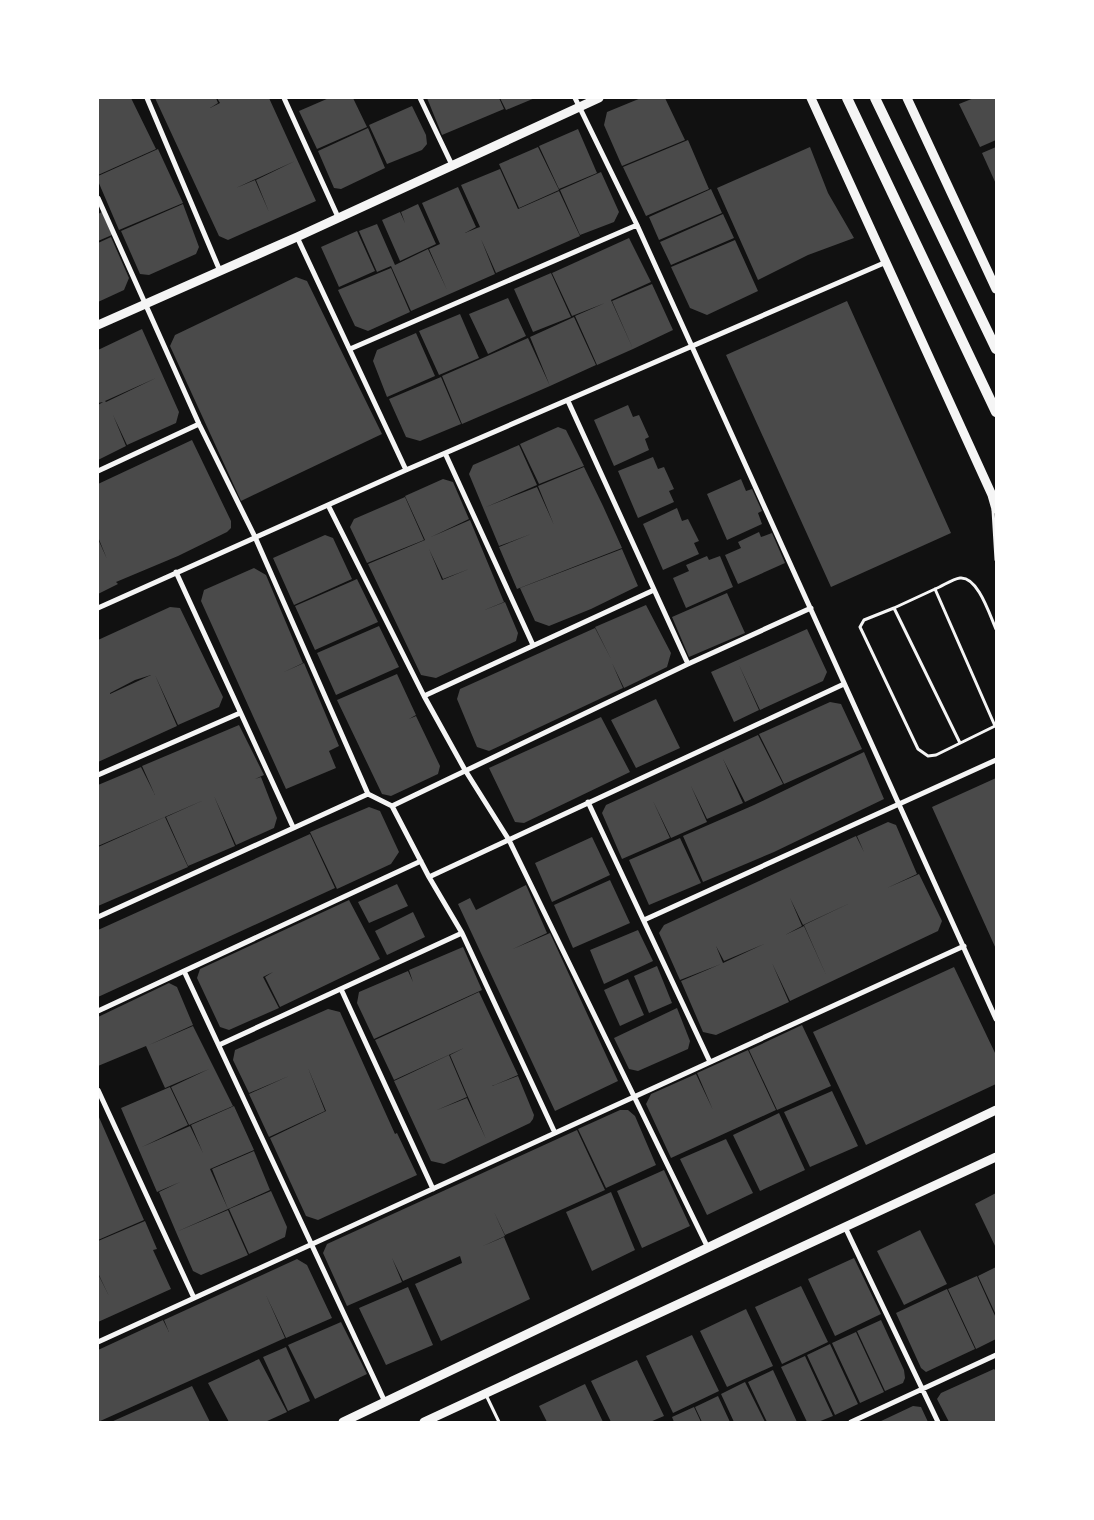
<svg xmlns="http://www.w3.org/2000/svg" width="1094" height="1520" font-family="'Alegreya Sans',sans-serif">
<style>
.building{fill:#4a4a4a;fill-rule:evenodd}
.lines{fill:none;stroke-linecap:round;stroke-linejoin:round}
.service{stroke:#f5f5f5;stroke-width:3}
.minor{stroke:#f5f5f5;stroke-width:5}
.tertiary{stroke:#f5f5f5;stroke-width:9}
.primary{stroke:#f5f5f5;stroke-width:10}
</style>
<rect width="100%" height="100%" fill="#111"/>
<path class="building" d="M98 98H131L156 149 98 175Z
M155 98H216L218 103 210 108 220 103 217 98H269L316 201 228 240 219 236ZM295 161 256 180 269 212 255 180 236 188Z
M329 98H353L367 127 317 149 299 111Z
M427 98H499L504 109 442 135Z
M500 98H535L506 110Z
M641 98H665L685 140 622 166 604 125 607 112Z
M974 98H996V140L980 147 959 104Z
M412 106 426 135 427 144 422 150 387 164 369 125Z
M368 128 385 168 341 189 334 188 318 151Z
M578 129 597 173 559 189 539 146Z
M688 140 709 189 646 216 623 167Z
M538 147 559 190 519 208 499 164Z
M810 147 828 193 854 238 808 255 758 280 717 188Z
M996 147V184L982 153Z
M158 149 183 203 119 230 98 181V176Z
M500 169 518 209 559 191 580 236 496 273 481 239 495 274 411 311 391 266 377 272 359 231 377 224 395 265 428 249 447 290 429 249 440 244 422 203 458 187 476 227 465 233 477 228 480 227 461 185Z
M601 172 619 212 614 222 580 235 560 190Z
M711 189 722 213 659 240 649 217Z
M183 204 199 247 196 254 149 275 140 274 121 231Z
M418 204 436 244 400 261 382 220 400 212 405 223 401 212Z
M102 212 112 235 98 241V214Z
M723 214 734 238 671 265 660 242Z
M357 231 375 271 339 287 321 247Z
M111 237 129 278 124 290 98 302V243Z
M629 238 651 282 611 300 633 349 597 365 575 316 605 303 572 316 552 273Z
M735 240 758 291 707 315 690 308 671 267Z
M391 268 410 312 368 331 355 326 338 290Z
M551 273 571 317 533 332 514 289Z
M296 277 307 281 382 434 241 501 170 346 175 335Z
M652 284 673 330 633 349 612 301Z
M508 298 526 336 488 354 469 314Z
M847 301 951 533 831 587 726 355Z
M460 314 479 358 439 375 419 331Z
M574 317 596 365 550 386 530 337Z
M142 329 179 412 176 423 127 445 113 415 126 446 98 460V405L103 402 98 403V350ZM156 378 106 402 105 401Z
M416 333 435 376 387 397 373 361 377 350Z
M528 338 550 386 462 424 442 376Z
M441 377 461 424 420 441 406 437 389 399Z
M628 405 633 417 639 415 649 437 645 439 649 450 614 466 594 420Z
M558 427 566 430 584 466 539 484 520 444Z
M192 440 231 521V528L227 532 178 556 116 582 118 584 98 594V539L107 559 98 537V484Z
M519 445 537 485 486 507 537 487 554 525 538 486 584 467 603 506 580 515 603 506 622 548 517 589 499 547 531 534 499 546 469 474 473 465Z
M653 457 658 469 664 467 674 489 669 491 674 502 638 518 618 471Z
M443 479 453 482 469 519 431 537 470 520 504 602 482 611 505 602 518 633 516 641 436 678 421 675 368 564 425 540 405 496ZM429 549 443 579 469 569 442 580Z
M741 479 746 491 752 489 762 511 758 513 762 524 727 540 707 494Z
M405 497 424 540 367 563 350 527 354 519Z
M677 508 682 521 688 519 699 541 694 543 699 554 663 570 643 524Z
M759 532 761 537 772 533 785 563 738 584 725 555 741 548 738 542Z
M325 535 333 538 352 579 294 605 273 558Z
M622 549 638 586 591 609 549 626 535 621 520 588Z
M707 556 709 560 720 556 733 587 686 608 673 578 689 571 686 565Z
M254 568 266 575 303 663 284 672 304 663 339 746 329 751 336 768 286 789 201 601 204 590Z
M357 579 378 622 315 650 295 606Z
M727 593 745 633 689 657 672 617Z
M646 605 671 653 667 667 624 688 612 663 623 688 489 751 477 747 457 699 460 689 595 628 611 659 595 627Z
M170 607 180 608 223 697 219 707 178 725 155 675 177 726 98 762V640ZM151 675 110 694V693L135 680Z
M379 626 399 667 336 695 317 653Z
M807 629 827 672 823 681 760 710 739 665 759 710 734 722 711 672Z
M397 674 416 715 409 719 416 716 440 766 438 774 391 796 382 794 337 700Z
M656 699 680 748 636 768 611 720Z
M830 702 841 704 862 749 784 784 759 734Z
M601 717 630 772 524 823 515 822 489 768Z
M239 725 264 775 255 779 261 777 277 818 274 828 236 845 214 796 235 846 188 866 166 817 204 800 98 846V785L141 767 155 795 142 766Z
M758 735 783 784 745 802 723 759 743 803 707 819 691 786 707 822 671 838 653 801 670 838 622 859 602 813 606 805Z
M864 752 884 799 774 852 703 882 683 836 754 805Z
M996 778V949L932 807Z
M369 807 380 811 399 852 391 864 337 889 310 832Z
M165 817 188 867 98 906V847Z
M888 822 896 825 917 874 887 888 919 874 942 921 938 931 790 1001 772 963 789 1002 716 1035 703 1032 681 981 721 964 680 980 659 933 664 925 856 836 864 852 857 836ZM790 898 803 925 850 903 804 925 827 977 804 926 785 935 802 926ZM764 944 723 963 716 946 724 961Z
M310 834 335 888 98 997V930Z
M592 837 610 875 552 902 535 863Z
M680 838 701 883 649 905 629 860Z
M610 880 630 923 573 948 554 905Z
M397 884 408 906 369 923 358 902Z
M526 885 547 933 513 949 550 933 618 1081 555 1111 458 904 470 898 476 910Z
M349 900 380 959 280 1007 265 977 273 972 263 977 279 1008 229 1030 220 1027 197 978 200 969Z
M413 912 425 937 387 955 375 931Z
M638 930 653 961 604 984 590 950Z
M463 947 482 990 374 1039 357 1003 359 992 408 971 413 982 409 970Z
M657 966 672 1003 649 1013 634 976Z
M954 967 996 1055V1084L866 1145 813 1032Z
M628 979 644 1015 620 1026 604 990Z
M169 983 177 987 193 1025 149 1045 193 1026 233 1106 189 1125 171 1087 209 1069 165 1088 146 1046 98 1066V1017Z
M479 992 518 1075 492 1086 518 1076 534 1115 533 1119 530 1123 444 1164 431 1161 394 1081 449 1055 467 1097 437 1110 467 1098 486 1139 450 1055 464 1048 394 1080 375 1040Z
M677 1008 690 1041 688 1049 638 1071 629 1069 614 1038Z
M328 1009 340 1012 395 1134 397 1133 417 1175 318 1220 306 1216 270 1138 326 1111 308 1068 325 1111 269 1137 249 1094 289 1076 249 1093 233 1060 235 1050Z
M802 1025 831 1086 777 1110 749 1050Z
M748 1050 776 1110 671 1158 646 1104 651 1094 696 1074 713 1110 697 1073Z
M170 1087 188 1125 142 1147 190 1126 203 1153 191 1125 234 1106 254 1150 210 1169 228 1209 176 1232 159 1192 180 1182 157 1192 121 1108Z
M832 1091 858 1146 810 1167 784 1112Z
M620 1110H628L635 1116 656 1165 606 1188 578 1129Z
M779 1113 805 1170 760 1191 733 1135Z
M98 1115 144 1220 98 1240Z
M577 1130 605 1190 505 1235 494 1212 505 1236 483 1246 504 1237 530 1299 441 1341 415 1284 462 1263 460 1256 403 1281 392 1258 402 1282 347 1306 323 1253 327 1244Z
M726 1139 753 1193 707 1215 680 1159Z
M254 1151 270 1190 228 1209 212 1169Z
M664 1170 690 1226 642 1248 617 1191Z
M271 1191 287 1227 285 1237 249 1254 229 1209Z
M611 1192 635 1250 592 1271 566 1212Z
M996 1193V1248L975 1204Z
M228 1210 248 1255 201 1275 193 1271 176 1232Z
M145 1221 157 1249 153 1250 171 1289 98 1322V1274L109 1296 98 1273V1241Z
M920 1230 947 1284 904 1305 877 1251Z
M854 1258 881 1314 835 1336 808 1279Z
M297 1259 307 1265 332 1318 286 1338 266 1295 285 1338 98 1422V1350L163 1320 169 1332 164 1320Z
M996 1267V1315L978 1276Z
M977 1276 996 1318V1339L976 1349 948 1289Z
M801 1286 828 1342 782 1364 755 1307Z
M408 1287 433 1345 386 1365 359 1308Z
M947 1289 975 1349 926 1372 921 1368 896 1313Z
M746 1309 773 1366 727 1387 700 1331Z
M881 1320 904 1370 905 1378 903 1383 885 1391 857 1331Z
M341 1322 367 1374 315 1399 288 1345Z
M856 1332 884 1392 860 1403 832 1343Z
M692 1335 719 1391 673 1413 646 1356Z
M830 1344 858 1404 835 1415 807 1355Z
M286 1347 310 1401 288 1411 263 1357Z
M805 1356 833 1416 818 1422H807L781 1367Z
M259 1359 287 1412 265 1422H229L208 1383Z
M637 1360 664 1416 650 1422H611L591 1381Z
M994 1369 996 1371V1422H949L937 1399 941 1393Z
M773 1370 797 1422H767L748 1382Z
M745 1382 765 1422H734L721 1394Z
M585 1384 603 1422H547L539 1406Z
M192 1386 210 1422H111Z
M718 1396 730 1422H702L695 1407Z
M913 1406 921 1407 928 1422H879Z
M694 1407 701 1422H674L672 1417Z"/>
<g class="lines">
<path class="service" d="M993 510 996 560
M935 589C943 586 952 579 960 578 978 576 990 616 996 629
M894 608 864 620 860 627 918 749 928 756 936 755 995 726
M960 743 894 608 935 589 995 726
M486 1395 499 1422"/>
<path class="minor" d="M147 98 220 271
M284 98 338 217
M420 98 452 165
M575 98 637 225 996 1019
M98 198 199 424 255 537 368 794 392 806 429 877 462 933 555 1133
M297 237 406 470
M350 349 637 225
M568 401 688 664
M445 453 533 645
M98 471 199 424
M328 505 424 696 465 770 509 840 708 1248
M176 572 293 827
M98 608 406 470 884 263
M424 696 654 590
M98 775 240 713
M588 802 710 1062
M392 806 688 664 811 608
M429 877 844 684
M98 917 368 794
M644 920 996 760
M184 971 385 1402
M341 989 433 1189
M98 1011 421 861
M219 1045 462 933
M98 1090 194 1298
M845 1227 938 1422
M98 1342 964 946
M851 1422 996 1355"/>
<path class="tertiary" d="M811 98 992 495 996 509
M907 98 996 289
M98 325 297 237 599 98
M343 1422 996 1110
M424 1422 996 1157"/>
<path class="primary" d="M847 98 996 412
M875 98 996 349"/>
</g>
<rect width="1094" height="1520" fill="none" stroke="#ffffff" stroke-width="198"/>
</svg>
